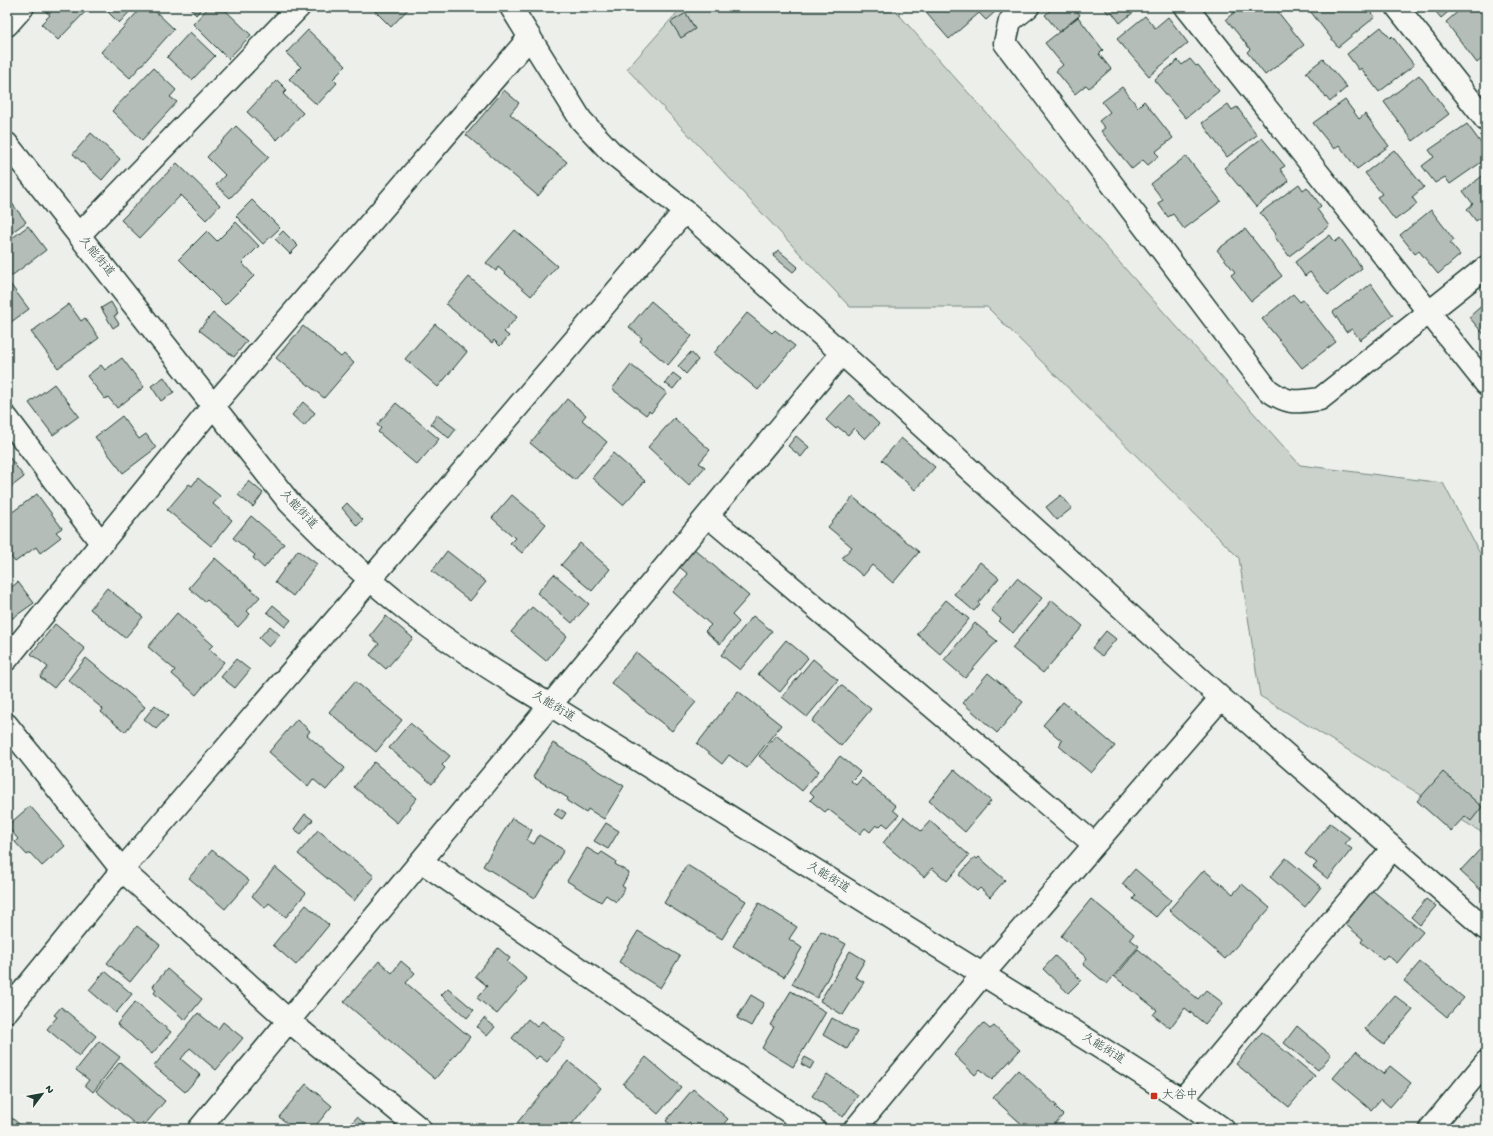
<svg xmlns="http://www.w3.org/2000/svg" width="1493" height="1136" font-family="'Gochi Hand','Klee One',sans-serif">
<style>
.green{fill:#cbd2cc;stroke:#758880}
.building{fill:#b4bdb8;stroke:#1f3d34}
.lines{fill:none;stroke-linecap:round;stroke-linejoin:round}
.minor-casing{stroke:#1f3d34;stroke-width:25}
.minor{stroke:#f6f6f2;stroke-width:22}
.poi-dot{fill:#c8321e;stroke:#f6f6f2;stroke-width:1.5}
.labels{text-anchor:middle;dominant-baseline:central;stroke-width:3;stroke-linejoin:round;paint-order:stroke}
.street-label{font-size:12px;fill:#1f3d34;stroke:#f6f6f2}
.poi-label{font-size:12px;fill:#1f3d34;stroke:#f6f6f2;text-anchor:start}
</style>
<rect width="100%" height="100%" fill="#edefea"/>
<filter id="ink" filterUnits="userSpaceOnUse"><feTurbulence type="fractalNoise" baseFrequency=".025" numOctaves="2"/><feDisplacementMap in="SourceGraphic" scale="8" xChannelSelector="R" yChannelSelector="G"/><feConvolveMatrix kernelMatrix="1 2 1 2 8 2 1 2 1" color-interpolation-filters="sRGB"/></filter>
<g filter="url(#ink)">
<path class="green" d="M682 7H892L1300 465 1443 483 1486 565V835L1260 696 1239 558 987 307H850L627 69Z"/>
<path class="building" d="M46 7H86L88 9 58 40 41 24 50 15 44 10Z
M103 7H134L119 23Z
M142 7H151L174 29 130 78 101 52Z
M189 7H203L196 15Z
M209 7H222L251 35 228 59 193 24Z
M371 7H410L391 27Z
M921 7H992L996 11 986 20 979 13 949 39Z
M1054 7H1074L1080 15 1059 32 1045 15Z
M1103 7H1140L1120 23 1111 11 1108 13Z
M1241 7H1274L1304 45 1265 75 1247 52 1250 49 1226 19Z
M1307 7H1368L1375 17 1338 47Z
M1432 7H1454L1441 18Z
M1463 7H1486V55L1477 63 1446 22Z
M686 13 695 29 681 38 671 22Z
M1145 16 1155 28 1168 17 1188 43 1149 76 1117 39Z
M1078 17 1103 50 1099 54 1111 69 1089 88 1086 85 1075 94 1056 71 1063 65 1045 43Z
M1381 27 1390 38 1392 36 1414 65 1379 92 1361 68 1359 70 1347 54Z
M308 30 346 66 333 79 337 83 317 105 289 79 301 67 286 53Z
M190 32 215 56 192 80 167 57Z
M1190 59 1196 66 1198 65 1219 91 1186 118 1154 80 1178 60 1182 65Z
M1323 59 1347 87 1330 102 1306 72Z
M153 68 176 90 170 97 177 102 142 140 112 111Z
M1419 75 1449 114 1413 141 1384 102Z
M277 80 287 90 283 94 303 113 277 140 247 112Z
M1122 87 1138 107 1144 101 1173 138 1155 152 1159 156 1148 165 1143 160 1132 169 1101 131 1105 128 1099 121 1110 112 1102 102Z
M504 90 519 103 510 114 567 162 538 196 466 135Z
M1345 100 1359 119 1365 114 1389 146 1357 169 1339 145 1334 149 1313 123Z
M1228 104 1232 110 1237 107 1257 135 1227 157 1202 123Z
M1467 124 1486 150V159L1450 184 1445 177 1435 183 1422 166 1434 157 1429 150Z
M236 126 269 157 230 198 216 185 225 175 207 157Z
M91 133 120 159 102 180 73 154Z
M1262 138 1285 166 1280 169 1289 181 1256 207 1224 168Z
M1394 150 1424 187 1412 197 1417 204 1395 220 1377 197 1382 194 1365 173Z
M1186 156 1221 201 1184 229 1173 214 1168 217 1158 203 1163 200 1151 184Z
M177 163 220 205 206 220 181 195 140 238 121 220Z
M1486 173V226L1480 218 1476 221 1467 209 1473 204 1463 191Z
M1299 184 1303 190 1307 187 1321 206 1317 209 1329 226 1289 256 1274 236 1276 234 1260 213Z
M7 198H8L26 222 7 236Z
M252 200 280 228 263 244 236 216Z
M1431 210 1454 240 1450 243 1460 255 1438 274 1419 251 1415 254 1400 235Z
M236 222 259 246 242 263 254 276 225 305 179 259 207 231 217 241Z
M28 226 46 250 10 277 7 273V242Z
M1245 229 1282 276 1251 301 1231 275 1235 272 1217 250Z
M515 230 557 266 531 296 498 267 496 271 486 263Z
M283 231 298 246 290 254 275 239Z
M1330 235 1335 242 1340 238 1362 268 1328 295 1310 272 1305 276 1295 262Z
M778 250 798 267 793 272 773 256Z
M469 277 517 317 504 332 509 336 500 346 494 340 492 343 446 304Z
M7 280 29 309 7 325Z
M1371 284 1393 315 1360 340 1352 329 1346 332 1333 312Z
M1293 294 1300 302 1303 300 1336 342 1302 368 1262 319Z
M651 301 692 336 668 365 640 341 642 338 629 327Z
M111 302 118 314 114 316 119 324 113 328 101 308Z
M1486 302V337L1469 317Z
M69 304 81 321 85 318 99 338 58 368 31 332Z
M213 313 247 341 234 357 199 330Z
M747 313 772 333 775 330 795 346 758 390 714 353Z
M435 324 467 352 438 387 405 359Z
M303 326 341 357 344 354 354 363 324 398 276 358Z
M691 352 698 360 686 374 678 366Z
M122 358 144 387 117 408 108 397 105 399 87 376 101 365 105 370Z
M631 365 667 393 651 413 649 411 646 415 612 389Z
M673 373 681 379 673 389 665 383Z
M164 377 174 392 161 401 151 386Z
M54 384 79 416 53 435 29 403Z
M849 395 879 424 865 439 854 428 848 435 838 427 836 429 826 420Z
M567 399 586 415 582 420 607 442 575 480 530 443Z
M303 402 315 413 304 426 292 415Z
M396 403 439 439 417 465 378 432 381 428 377 425Z
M437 415 456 429 449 438 431 424Z
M122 416 139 439 146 434 156 448 123 473 95 437Z
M674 418 710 450 699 463 705 467 689 485 648 447Z
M796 436 809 447 801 457 788 446Z
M901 438 935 467 915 490 882 460Z
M613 453 645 481 623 505 592 478Z
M7 454 24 477 7 490Z
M198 478 220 496 213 504 232 520 211 546 167 510 189 484 192 486Z
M249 481 263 493 253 507 238 495Z
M37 494 62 528 56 532 61 537 40 553 36 547 15 562 7 552V516Z
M512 495 546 524 522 553 510 543 515 538 492 518Z
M1061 495 1072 508 1057 520 1046 507Z
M853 497 919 552 893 583 872 565 863 576 842 558 852 547 828 527Z
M347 503 363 520 357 526 342 508Z
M251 516 284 544 264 568 253 558 255 555 233 538Z
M580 543 610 569 592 591 561 565Z
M692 547 749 596 732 615 739 622 720 644 705 631 711 625 673 592 688 574 677 565Z
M298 550 317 564 293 596 275 582Z
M447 551 486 582 470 601 432 571Z
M215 558 260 597 247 611 250 614 238 627 207 600 205 602 189 588Z
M980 562 999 578 978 603 980 604 974 611 954 594Z
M554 574 589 604 572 623 537 593Z
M1017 578 1042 598 1013 633 999 621 1001 619 991 610Z
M18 582 34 603 7 622V587L9 589Z
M107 588 143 617 125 638 90 609Z
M946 600 969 619 940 654 917 634Z
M1052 600 1083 626 1043 673 1012 648Z
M273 605 291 620 285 627 267 612Z
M532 607 567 636 546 661 511 632Z
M177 613 213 645 209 649 224 662 196 695 172 674 175 670 148 647Z
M386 616 413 638 386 669 370 655 379 644 370 636Z
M753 616 772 631 740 670 721 655Z
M975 623 997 641 965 678 944 660Z
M55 624 85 649 54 688 40 677 48 667 31 654Z
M270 626 280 635 269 647 259 638Z
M1106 631 1116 639 1102 656 1092 648Z
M786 640 808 658 780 692 758 674Z
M636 652 696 702 672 731 611 683Z
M86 658 145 707 125 732 101 712 103 709 68 680Z
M236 659 250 670 235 688 221 677Z
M813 659 838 680 807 717 782 697Z
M988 673 1023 702 997 733 963 703Z
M355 681 402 720 376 752 329 712Z
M841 685 871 709 841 746 812 721Z
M738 691 781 725 747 768 729 755 722 764 697 744Z
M1063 702 1115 746 1091 773 1059 746 1062 741 1043 725Z
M155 705 168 716 156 729 144 719Z
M297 719 310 731 307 735 345 768 326 790 313 779 308 786 269 752Z
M410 723 450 756 442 765 445 768 432 784 389 748Z
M776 735 819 771 802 791 759 756Z
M553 743 624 786 604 819 588 809 586 813 567 801 568 798 533 777Z
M840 756 860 772 851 781 856 785 862 778 896 806 893 810 899 815 888 827 883 823 879 827 876 825 870 832 865 828 860 834 828 809 825 812 810 800 814 796 810 792Z
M374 762 417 798 397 823 354 787Z
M954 770 991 801 965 832 929 801Z
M1443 772 1482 807 1471 821 1465 816 1451 831 1417 801Z
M30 806 65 846 42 866 30 853 27 855 15 842 18 839 7 826Z
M558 808 566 813 562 819 554 814Z
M305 814 313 820 301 834 294 829Z
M904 817 921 831 930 821 969 855 947 881 932 868 924 877 883 843Z
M512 818 532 830 527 840 534 844 539 835 564 850 535 898 483 866Z
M606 823 619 831 608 849 594 841Z
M1330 823 1350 838 1345 844 1352 849 1328 879 1313 867 1317 863 1305 854Z
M318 830 374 876 354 901 298 854Z
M1486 843V891L1484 893 1460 871Z
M587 848 599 855 602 852 616 861 615 864 629 873 622 886 625 888 616 902 606 895 601 902 567 881Z
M212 850 249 881 225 909 189 878Z
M975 857 977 859 979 857 1005 880 990 897 980 888 977 891 959 875Z
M1286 858 1321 887 1305 907 1270 877Z
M687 865 746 901 722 939 664 903Z
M275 867 306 893 286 917 269 903 265 908 252 896Z
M1135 869 1171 900 1156 917 1133 899 1136 895 1122 884Z
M1204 870 1233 894 1242 884 1270 908 1225 959 1169 910Z
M1367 886 1423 932 1397 963 1387 955 1383 960 1361 942 1363 939 1339 919Z
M1091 899 1134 934 1130 939 1139 946 1107 984 1083 964 1087 958 1061 936Z
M1426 899 1436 906 1420 925 1411 917Z
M759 903 797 927 789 939 802 948 784 977 733 946Z
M306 905 329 925 296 965 273 945Z
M137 926 160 945 130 982 107 963Z
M638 931 680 956 660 988 619 962Z
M821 931 846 944 817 998 792 984Z
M498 948 510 958 507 962 527 979 497 1014 477 998 487 986 475 976Z
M1138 949 1198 999 1206 990 1223 1003 1205 1024 1185 1008 1170 1028 1153 1015 1157 1010 1115 977Z
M850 951 865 960 855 977 864 982 843 1015 820 1001Z
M1055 956 1081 980 1068 993 1043 969Z
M379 961 392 973 401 961 415 973 406 983 470 1037 435 1079 344 1002Z
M1420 962 1464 998 1447 1017 1404 981Z
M167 969 202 999 185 1020 154 993 156 990 153 986Z
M105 971 132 994 116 1013 89 990Z
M448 988 474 1010 467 1018 441 995Z
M791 991 826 1012 793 1067 762 1048 774 1027 770 1025Z
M751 995 764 1003 751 1026 737 1018Z
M1394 995 1413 1010 1384 1044 1365 1029Z
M135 1002 171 1032 152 1054 117 1024Z
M61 1007 96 1036 79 1056 47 1029 57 1017 54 1015Z
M198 1013 218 1029 223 1022 243 1038 216 1070 190 1048 181 1059 200 1075 185 1092 154 1066Z
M484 1018 495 1027 487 1036 477 1027Z
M832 1018 857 1032 847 1049 823 1035Z
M528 1019 537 1027 542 1021 565 1039 547 1062 539 1056 536 1059 512 1038Z
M983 1023 990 1029 994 1026 1020 1050 992 1080 980 1069 975 1075 954 1055Z
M1297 1026 1331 1055 1318 1070 1284 1043Z
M1262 1032 1315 1076 1289 1107 1236 1064Z
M99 1041 120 1057 93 1092 85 1085 89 1080 76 1070Z
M1356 1051 1383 1074 1390 1066 1411 1083 1390 1107 1381 1099 1371 1110 1333 1078Z
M646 1057 681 1087 658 1114 623 1084Z
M805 1057 814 1062 810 1069 801 1064Z
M568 1061 601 1088 568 1129H512Z
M120 1062 165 1101 141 1129 96 1091Z
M1018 1070 1057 1106 1055 1107 1063 1115 1050 1129H1027L993 1098Z
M827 1074 858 1095 843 1117 812 1096Z
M306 1084 332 1106 313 1129H295L279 1117Z
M693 1089 728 1119 719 1129H697L689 1122 684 1129H675L666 1121Z
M7 1114 25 1129H7Z
M357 1117 371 1129H347Z"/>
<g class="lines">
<g class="minor-casing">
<path id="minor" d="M511 7 581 120 611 152 685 211 1221 698 1486 929
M1028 7 1010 21 1005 43 1268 390C1289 405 1296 402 1320 399L1486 267
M1186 7 1486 384
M1397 7 1486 120
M7 25 23 7
M7 144 289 502C327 541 366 578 408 611 453 646 501 676 550 705L1117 1058 1182 1100 1223 1129
M79 235 299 7
M7 418 102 544
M708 516 1094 844
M7 659 214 405 530 37
M7 725 122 870 289 1021 420 1129
M422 862 814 1129
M7 1011 122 870 685 211
M1182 1100 1393 848
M199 1129C414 871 628 612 842 353
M855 1129 983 974 1221 698
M1430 1129 1486 1062"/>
</g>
<use href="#minor" class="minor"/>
</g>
</g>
<rect class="poi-dot" x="1150" y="1092" width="8" height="8" rx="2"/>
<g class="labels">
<g class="street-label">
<text transform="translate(96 257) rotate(51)">久能街道</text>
<text transform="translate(298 510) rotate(47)">久能街道</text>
<text transform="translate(553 707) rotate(31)">久能街道</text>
<text transform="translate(828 878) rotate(32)">久能街道</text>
<text transform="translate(1103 1049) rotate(32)">久能街道</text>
</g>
<g class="poi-label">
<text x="1162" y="1096">大谷中</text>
</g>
</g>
<rect width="1493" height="1136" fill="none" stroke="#f6f6f2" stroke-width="24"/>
<rect x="12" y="12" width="1469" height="1112" fill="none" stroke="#1f3d34" stroke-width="1.5" filter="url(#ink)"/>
<g transform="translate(42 1094) rotate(58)" stroke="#f6f6f2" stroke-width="3" paint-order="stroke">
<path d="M0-3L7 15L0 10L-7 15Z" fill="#1f3d34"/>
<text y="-6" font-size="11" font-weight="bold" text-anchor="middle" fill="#1f3d34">N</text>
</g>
</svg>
